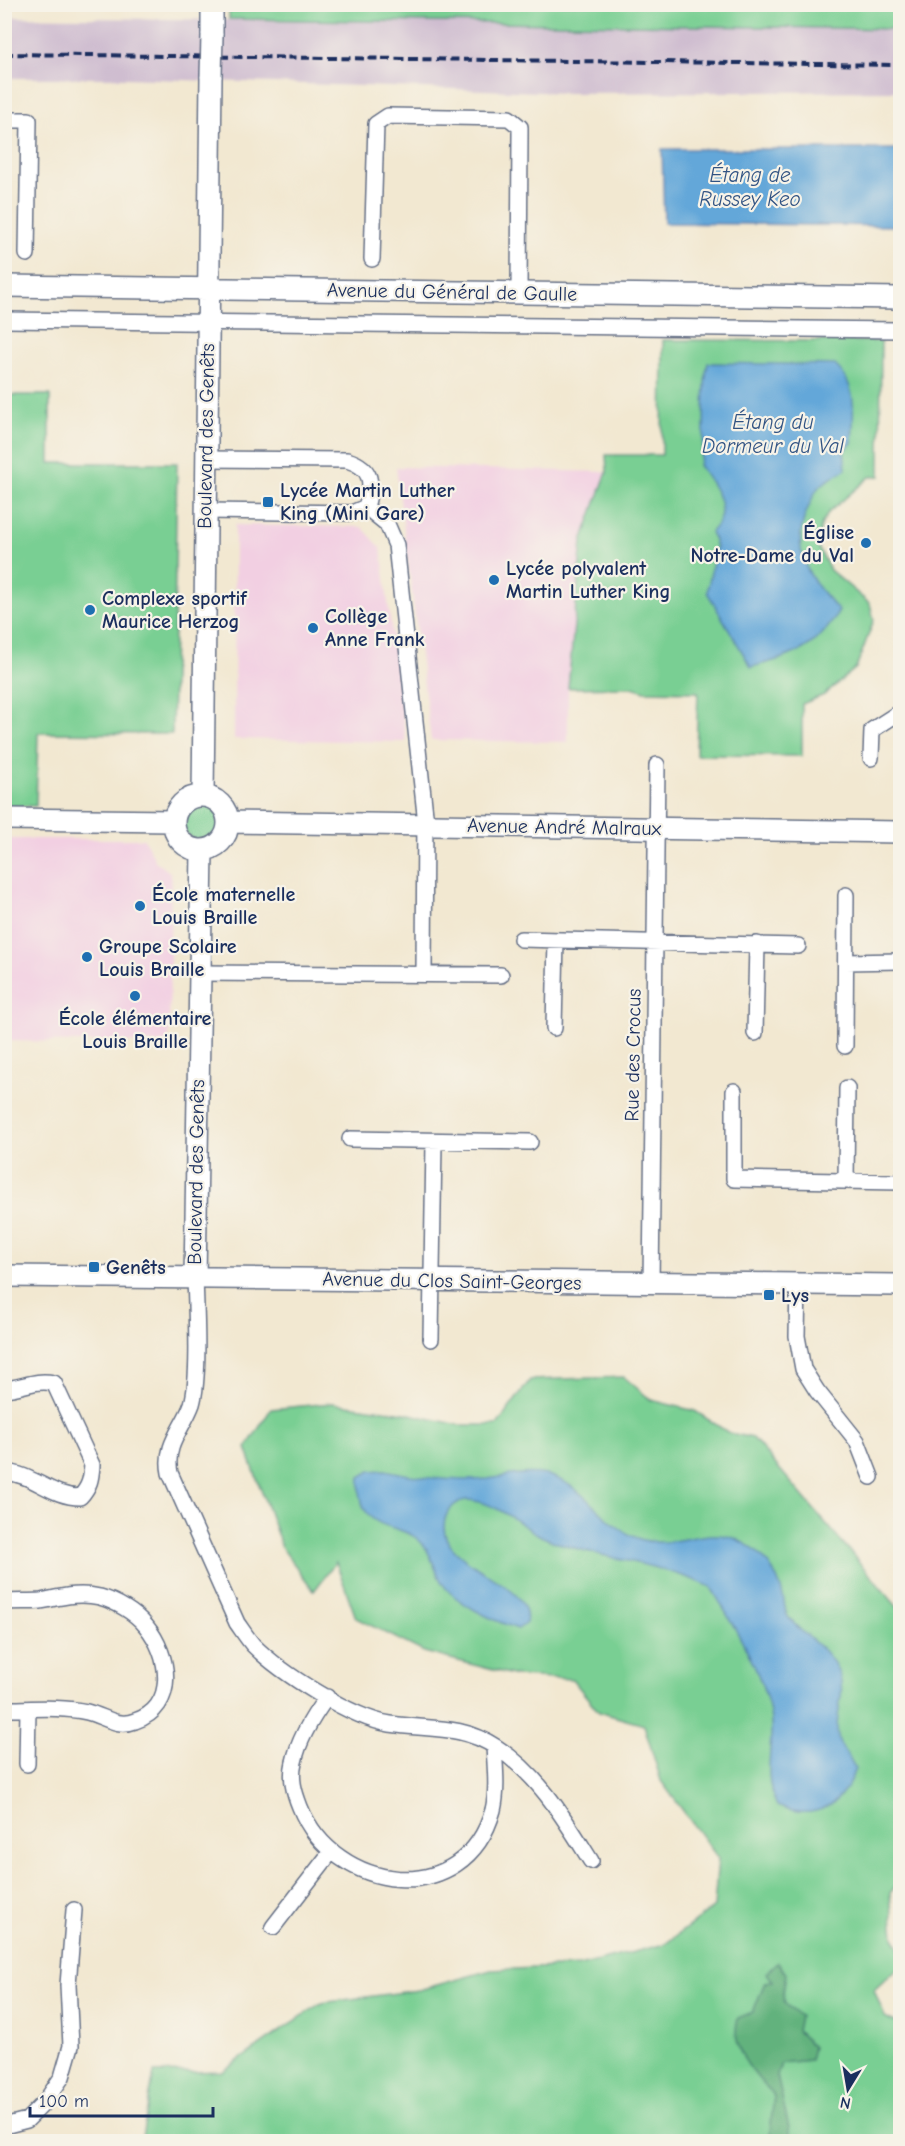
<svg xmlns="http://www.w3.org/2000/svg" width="905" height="2146" font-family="'Comic Neue',sans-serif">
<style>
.built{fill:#f2cfe2}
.industrial{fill:#cfbdd0}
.green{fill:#79cf93;stroke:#4a7f78;stroke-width:1.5}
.forest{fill:#62b27d;stroke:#3e706e;stroke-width:1.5}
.water{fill:#64a7d9;stroke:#406b9c;stroke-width:1.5}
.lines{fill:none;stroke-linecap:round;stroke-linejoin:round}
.street-casing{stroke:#667086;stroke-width:18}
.secondary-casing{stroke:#667086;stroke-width:24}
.street{stroke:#fff;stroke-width:15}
.secondary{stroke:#fff;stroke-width:21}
.rail{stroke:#1b2f5e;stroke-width:4;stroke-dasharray:9 4.5;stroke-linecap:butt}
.secondary-bridge-casing{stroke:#667086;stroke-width:24;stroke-linecap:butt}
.secondary-bridge{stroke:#fff;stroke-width:21}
.poi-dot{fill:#1f6fb2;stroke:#f7f3e8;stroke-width:2}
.labels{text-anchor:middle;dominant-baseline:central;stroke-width:4.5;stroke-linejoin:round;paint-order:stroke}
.street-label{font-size:20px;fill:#1b2f5e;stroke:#f7f3e8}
.poi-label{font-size:20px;font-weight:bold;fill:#1b2f5e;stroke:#f7f3e8;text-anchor:start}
.water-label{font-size:21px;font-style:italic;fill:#315383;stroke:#f7f3e8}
</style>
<rect width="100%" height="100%" fill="#f7f3e8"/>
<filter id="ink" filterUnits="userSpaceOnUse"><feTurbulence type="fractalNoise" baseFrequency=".0167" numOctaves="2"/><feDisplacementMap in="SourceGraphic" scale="12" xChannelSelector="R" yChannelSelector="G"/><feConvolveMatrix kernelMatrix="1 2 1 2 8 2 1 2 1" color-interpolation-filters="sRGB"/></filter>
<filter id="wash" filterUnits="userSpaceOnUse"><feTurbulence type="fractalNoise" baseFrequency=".008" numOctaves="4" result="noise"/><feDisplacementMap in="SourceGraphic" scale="24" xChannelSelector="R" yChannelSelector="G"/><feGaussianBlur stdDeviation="1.35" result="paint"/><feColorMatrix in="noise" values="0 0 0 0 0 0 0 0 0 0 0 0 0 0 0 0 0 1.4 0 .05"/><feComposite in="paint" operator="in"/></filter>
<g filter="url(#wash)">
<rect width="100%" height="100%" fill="#f2e8d1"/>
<path class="built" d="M396 467 607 472 582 541 568 688V742L431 740Z
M235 525 362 527 381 548 406 742 234 739Z
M5 839H144L156 862 171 873 169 1043 5 1041Z"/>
<path class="industrial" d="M5 17 900 29V91L569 93 124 78H5Z"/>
<path class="green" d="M229 5 900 4V29L229 19Z
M663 340 881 341 880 476 870 477 829 512 821 525 818 547 830 570 870 604 874 620 856 668 824 695 802 704V756L696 755 698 692 645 691 632 687 568 688 582 541 607 472 606 455H662Z
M5 395H50V463H177L172 734 38 733 36 806H5Z
M183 822a20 20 0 1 1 40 0a20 20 0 1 1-40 0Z
M624 1377 651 1400 695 1411 729 1433 753 1438 900 1610V1881L890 1893 894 1937 900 1947V1966L874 1990 885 2017 900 2025V2141L141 2142 154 2073 223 2071 321 2003 419 1990 491 1970 579 1966 665 1944 714 1907 718 1858 661 1781 644 1725 599 1712 572 1679 516 1676 424 1652 356 1618 336 1562 314 1591 282 1548 246 1448 271 1409 332 1403 405 1413 459 1425H497L530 1380Z"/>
<path class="forest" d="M778 1962 786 1974C782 1998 779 2002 800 2016L797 2031 813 2047 810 2060 781 2063 777 2076 792 2141H769L774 2096C754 2074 729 2049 738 2018L753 2012 765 1982 773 1981 766 1973Z"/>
<path class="water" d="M662 149H900V226L664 223Z
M708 363 835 365C859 386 853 414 852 443L844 451 846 469C837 475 826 480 819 487 814 492 811 502 808 508 788 553 810 579 839 611 817 649 792 657 751 667L707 592 716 547 711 532C734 509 713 486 699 465 709 432 700 396 708 363Z
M385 1470C419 1478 453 1482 488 1479 508 1476 526 1471 546 1475 585 1483 604 1529 643 1540 674 1549 707 1526 736 1539 762 1551 777 1570 783 1596 785 1603 784 1612 789 1618 806 1639 829 1647 839 1674 847 1696 832 1720 839 1741 842 1750 851 1759 855 1768 844 1806 814 1822 777 1806 762 1774 773 1753 771 1720 767 1679 732 1623 711 1587 676 1571 638 1563 602 1555 582 1550 559 1545 541 1536 517 1523 496 1502 468 1500 458 1500 448 1508 445 1519 433 1568 535 1578 526 1623L518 1629C495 1621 453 1603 441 1581 435 1570 432 1557 425 1547 403 1516 356 1541 360 1477L370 1471Z"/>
</g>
<g filter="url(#ink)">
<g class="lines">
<g class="street-casing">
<path id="street" d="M4 120H29L27 254
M372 259 376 124 388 116 509 118 520 127V134L519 293
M4 320 900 330
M366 507 387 524 396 545 425 814 424 972
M206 511 352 513 366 507C373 483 373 468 347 460L206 459
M871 758 872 730 900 712
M521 939 798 946
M846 962 900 961
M199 973 501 975
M554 1028 556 940
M755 1033 757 944
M845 1046 846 895
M734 1091V1179L900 1182
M350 1139 530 1142
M846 1181 847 1088
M195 1278C196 1309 200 1377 192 1404 183 1429 164 1444 170 1473L237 1623C242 1630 247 1638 253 1645 281 1673 351 1718 390 1724 428 1730 461 1724 496 1747 539 1775 564 1818 591 1861
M651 1284 657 765
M798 1284 797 1336 803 1369 817 1391 857 1441 871 1477
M431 1339 434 1142
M4 1389C23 1388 34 1379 54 1383L92 1465C91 1479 90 1486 80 1497 51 1497 34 1474 4 1472
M4 1602C17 1601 29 1602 41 1601 61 1597 79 1592 100 1597 115 1601 136 1613 146 1626 170 1655 178 1707 135 1721 117 1728 104 1716 87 1712 61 1706 31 1709 4 1709
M327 1697C313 1716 299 1738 294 1762 290 1778 294 1792 300 1807 334 1893 465 1911 493 1810 498 1789 495 1767 494 1746
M27 1764 28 1709
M273 1927 331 1852
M4 2126 27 2120 45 2102 62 2077 71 2046 68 1985 74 1910"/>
</g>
<g class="secondary-casing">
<path id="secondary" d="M212 35V4
M4 286 900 298
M174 823a27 27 0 1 1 54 0a27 27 0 1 1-54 0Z
M203 796 211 76
M4 819 173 821
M228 822 900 832
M4 1276 900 1285
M195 1278 202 851"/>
</g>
<use href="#street" class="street"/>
<use href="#secondary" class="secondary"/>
<path class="rail" d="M4 54 900 65"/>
<g class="secondary-bridge-casing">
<path id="secondary-bridge" d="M211 76 212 35"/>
</g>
<use href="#secondary-bridge" class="secondary-bridge"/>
</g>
</g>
<g class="poi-dot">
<rect x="262" y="496" width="12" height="12" rx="3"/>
<circle cx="866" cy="543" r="6"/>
<circle cx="494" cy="580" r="6"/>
<circle cx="90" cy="610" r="6"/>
<circle cx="313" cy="628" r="6"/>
<circle cx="140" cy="906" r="6"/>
<circle cx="87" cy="957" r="6"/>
<circle cx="135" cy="996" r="6"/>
<rect x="88" y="1261" width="12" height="12" rx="3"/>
<rect x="763" y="1289" width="12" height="12" rx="3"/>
</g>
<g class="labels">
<g class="street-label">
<text transform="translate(452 292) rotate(1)">Avenue du Général de Gaulle</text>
<text transform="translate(206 436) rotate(-89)">Boulevard des Genêts</text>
<text transform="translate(564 827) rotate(1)">Avenue André Malraux</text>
<text transform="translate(633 1055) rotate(-89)">Rue des Crocus</text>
<text transform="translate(196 1172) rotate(-89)">Boulevard des Genêts</text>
<text transform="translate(452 1281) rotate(1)">Avenue du Clos Saint-Georges</text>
</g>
<g class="poi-label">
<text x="280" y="490">Lycée Martin Luther<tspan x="280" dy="23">King (Mini Gare)</tspan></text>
<text x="854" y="532" text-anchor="end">Église<tspan x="854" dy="23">Notre-Dame du Val</tspan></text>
<text x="506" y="568">Lycée polyvalent<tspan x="506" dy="23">Martin Luther King</tspan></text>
<text x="102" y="598">Complexe sportif<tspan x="102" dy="23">Maurice Herzog</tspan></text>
<text x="325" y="616">Collège<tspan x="325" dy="23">Anne Frank</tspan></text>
<text x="152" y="894">École maternelle<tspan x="152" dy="23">Louis Braille</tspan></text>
<text x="99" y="946">Groupe Scolaire<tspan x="99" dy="23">Louis Braille</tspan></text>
<text x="135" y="1018" text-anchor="middle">École élémentaire<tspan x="135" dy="23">Louis Braille</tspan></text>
<text x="106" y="1267">Genêts</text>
<text x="781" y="1295">Lys</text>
</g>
<g class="water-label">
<text x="750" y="175">Étang de<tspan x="750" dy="24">Russey Keo</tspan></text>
<text x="773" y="422">Étang du<tspan x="773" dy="24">Dormeur du Val</tspan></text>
</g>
</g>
<rect width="905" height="2146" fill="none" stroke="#f7f3e8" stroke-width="24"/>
<g transform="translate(848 2089) rotate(191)" stroke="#f7f3e8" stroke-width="4.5" paint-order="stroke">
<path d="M0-4.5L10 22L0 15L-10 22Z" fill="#1b2f5e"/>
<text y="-9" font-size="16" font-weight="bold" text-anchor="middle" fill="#1b2f5e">N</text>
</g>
<path d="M30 2107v9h183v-9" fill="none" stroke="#1b2f5e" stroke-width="3"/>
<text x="39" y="2107" font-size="18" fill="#1b2f5e" stroke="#f7f3e8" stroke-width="4.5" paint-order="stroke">100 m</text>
</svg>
